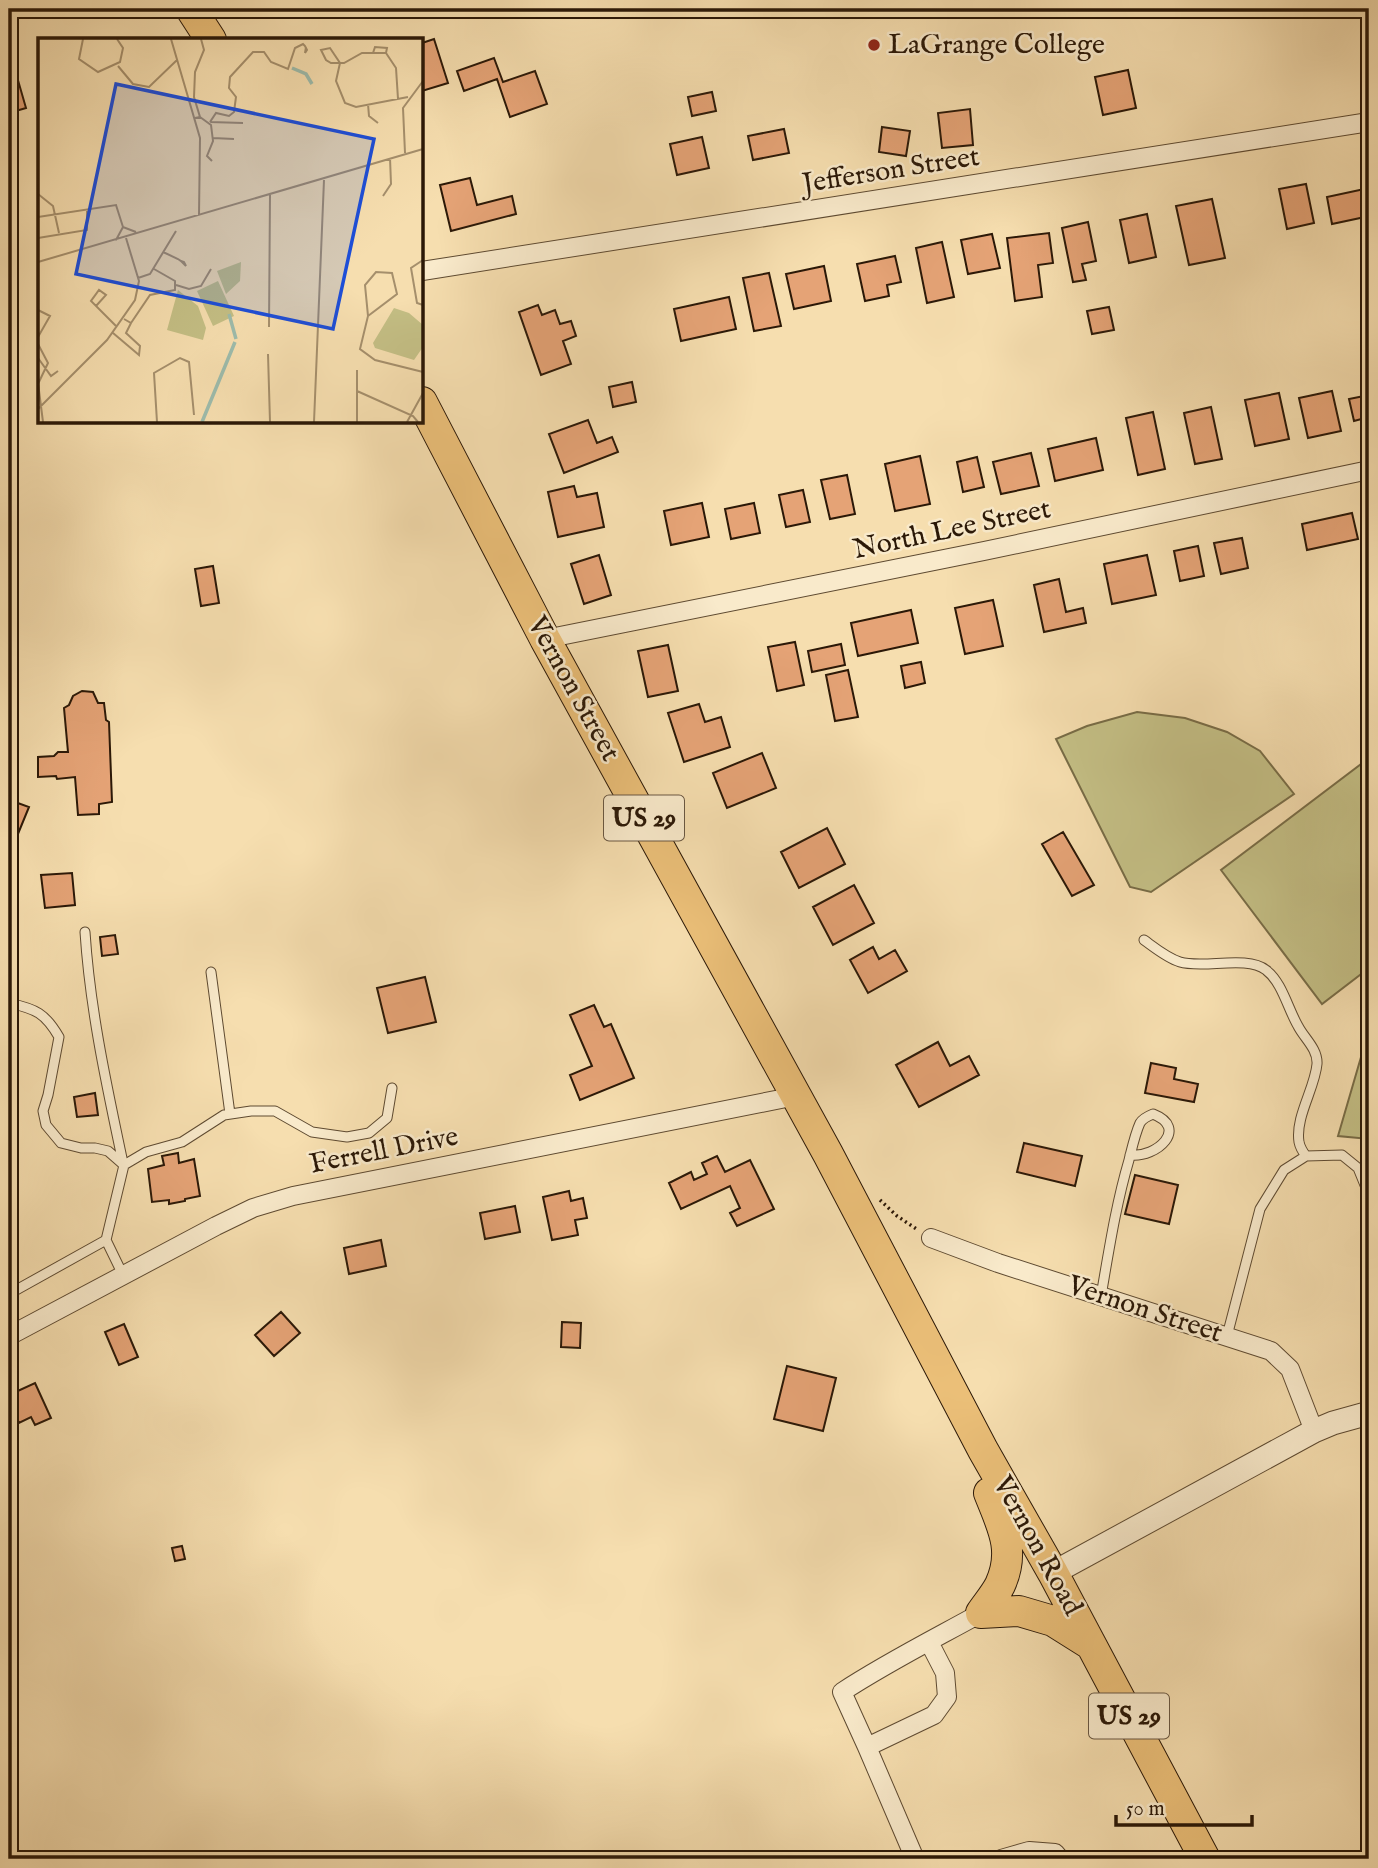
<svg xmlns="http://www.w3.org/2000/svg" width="1378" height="1868" font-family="'IM FELL English',serif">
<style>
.green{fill:#c4bf85;stroke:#786c46;stroke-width:2}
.building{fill:#e5a376;stroke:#2b1807;stroke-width:2}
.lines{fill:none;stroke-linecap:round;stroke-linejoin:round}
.service-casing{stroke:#5e4a31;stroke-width:11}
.minor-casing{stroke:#5e4a31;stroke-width:20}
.tertiary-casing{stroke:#5e4a31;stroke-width:25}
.primary-casing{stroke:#2b1807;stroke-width:32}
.path{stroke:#2b1807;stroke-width:3.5;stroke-dasharray:2 3.5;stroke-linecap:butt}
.service{stroke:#f9eacb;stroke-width:9}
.minor{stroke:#f9eacb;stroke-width:18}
.tertiary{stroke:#f9eacb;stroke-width:23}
.primary{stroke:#ebbf78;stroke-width:30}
.poi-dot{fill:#8f2418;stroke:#f9eacb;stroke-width:2.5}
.labels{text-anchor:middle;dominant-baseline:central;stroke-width:5;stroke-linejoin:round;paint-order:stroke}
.shield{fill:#f9eacb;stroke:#695742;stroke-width:2}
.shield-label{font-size:26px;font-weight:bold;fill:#2b1807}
.poi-label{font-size:28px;fill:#2b1807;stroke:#f9eacb;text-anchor:start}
.street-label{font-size:28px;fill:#2b1807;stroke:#f9eacb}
.inset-river{fill:none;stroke:#9dbcac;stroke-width:3.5}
.inset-road{fill:none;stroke:#a58f6c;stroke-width:2}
.view{fill:#1d4ed8;fill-opacity:0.15;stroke:#1d4ed8;stroke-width:3.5}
.inset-edge{fill:none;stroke:#2b1807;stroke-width:3.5}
</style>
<rect width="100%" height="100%" fill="#f6deaf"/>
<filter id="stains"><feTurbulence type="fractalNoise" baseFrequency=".00286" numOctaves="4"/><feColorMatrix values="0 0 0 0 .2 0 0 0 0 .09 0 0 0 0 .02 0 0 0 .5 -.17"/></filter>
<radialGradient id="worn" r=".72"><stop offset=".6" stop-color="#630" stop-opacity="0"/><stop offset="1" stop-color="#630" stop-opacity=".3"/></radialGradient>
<path class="green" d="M1137 712 1185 718 1227 732 1260 751 1294 794 1151 892 1130 887 1056 739 1087 726Z
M1369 758V968L1322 1004 1221 870Z
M1369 1036V1139L1338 1136 1366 1040Z"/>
<path class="building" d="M434 39 448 83 422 91V43Z
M9 49 26 108 9 113Z
M494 58 503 82 535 71 547 104 510 117 497 79 464 91 457 71Z
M1128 70 1136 108 1103 115 1095 77Z
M712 92 716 111 692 116 688 97Z
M970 109 973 145 942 148 938 113Z
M882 127 910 131 906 156 879 152Z
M784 129 789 153 753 160 748 136Z
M702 137 709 168 677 175 670 144Z
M470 178 477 205 512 196 516 214 451 231 440 185Z
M1306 184 1314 223 1287 229 1279 189Z
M1369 188V227H1367L1365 217 1332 224 1327 197Z
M1212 199 1225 258 1189 265 1176 206Z
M1147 214 1156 257 1129 263 1120 220Z
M1088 222 1096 261 1082 264 1086 280 1073 282 1062 228Z
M1049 233 1053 263 1038 265 1042 297 1015 301 1007 238Z
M992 234 1000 268 968 274 961 240Z
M942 242 954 297 927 303 916 248Z
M895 256 901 282 887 285 889 296 865 301 857 264Z
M824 266 831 301 794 309 786 274Z
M769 273 781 326 754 331 743 278Z
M729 297 736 329 681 341 674 309Z
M538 305 542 315 555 310 560 324 571 321 576 336 563 341 571 364 541 375 519 312Z
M1109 307 1114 330 1092 334 1087 311Z
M632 382 636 402 613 407 609 387Z
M1332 391 1341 431 1308 438 1299 398Z
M1279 393 1289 439 1255 446 1245 400Z
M1369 395V417L1354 421 1349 399Z
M1211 407 1222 459 1195 464 1184 413Z
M1153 412 1165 469 1138 475 1126 418Z
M588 420 597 443 612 437 618 452 564 473 549 434Z
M1096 438 1103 470 1055 481 1048 449Z
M1031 453 1039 486 1001 494 993 462Z
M920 456 930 504 895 511 885 464Z
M977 457 984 487 963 492 957 462Z
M847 475 855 514 830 519 821 480Z
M574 486 577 497 597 493 604 527 558 537 548 492Z
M803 490 810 522 786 527 779 495Z
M702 503 709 537 671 545 664 511Z
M754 503 760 533 731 539 725 509Z
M1352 513 1358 539 1307 550 1302 524Z
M1242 538 1248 568 1221 574 1214 543Z
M1198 546 1204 576 1180 581 1174 551Z
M599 555 611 595 584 604 571 564Z
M1147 555 1156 595 1112 604 1104 564Z
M213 566 219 603 201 606 195 569Z
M1059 579 1066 612 1083 608 1086 623 1044 632 1034 585Z
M993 600 1003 646 965 654 955 608Z
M911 610 918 643 858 656 851 623Z
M795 642 804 685 777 691 768 647Z
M841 644 845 665 812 672 808 651Z
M668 645 678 691 648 697 638 651Z
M921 662 925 683 905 688 901 666Z
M848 670 858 717 835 721 826 675Z
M82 691 93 692 98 703H104L106 720 109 722 112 802 99 804V814L78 815 75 777 57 779 56 776 38 777V757L54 756 58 752H68L64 708 69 705 73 696Z
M699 704 705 722 721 717 730 747 684 762 668 713Z
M762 753 776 788 727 808 713 773Z
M15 802 29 807 13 846 9 844V818Z
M827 828 845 864 799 888 781 852Z
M1063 832 1094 885 1072 896 1042 844Z
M72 873 75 905 45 908 41 875Z
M854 885 874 923 833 945 813 907Z
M115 935 118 954 102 956 100 937Z
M873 947 879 959 895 950 907 971 868 993 850 960Z
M425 977 436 1022 388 1033 377 988Z
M594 1005 604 1027 611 1024 634 1078 580 1100 570 1075 592 1066 570 1015Z
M938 1042 950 1066 969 1056 979 1075 919 1107 896 1065Z
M1151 1063 1176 1068 1174 1079 1198 1084 1194 1102 1145 1093Z
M95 1093 98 1115 77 1117 74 1097Z
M1024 1143 1082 1156 1075 1186 1017 1172Z
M178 1153 179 1163 194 1159 200 1196 185 1199V1201L169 1204V1200L152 1202 148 1169 164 1165 162 1156Z
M717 1156 725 1172 750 1160 774 1209 737 1226 730 1213 740 1208 730 1186 681 1209 669 1183 691 1172 694 1180 707 1174 702 1163Z
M1135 1175 1178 1185 1169 1224 1125 1214Z
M569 1191 571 1201 583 1198 587 1218 575 1220 578 1235 552 1240 543 1197Z
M515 1206 520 1232 485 1239 480 1213Z
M381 1240 386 1266 349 1274 344 1248Z
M281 1312 300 1333 274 1356 255 1335Z
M562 1322 581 1323 580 1348 561 1347Z
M124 1324 138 1357 119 1365 105 1332Z
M787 1366 836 1378 823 1431 774 1419Z
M35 1383 51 1418 35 1425 31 1417 19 1423 9 1401V1395Z
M182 1546 185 1559 175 1561 172 1548Z"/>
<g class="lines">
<g class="service-casing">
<path id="service" d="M85 932C90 1010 107 1087 123 1163
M1144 940C1155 948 1167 958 1180 962 1203 969 1247 955 1266 970 1282 982 1288 1009 1298 1026 1304 1038 1318 1049 1317 1064 1315 1088 1295 1117 1299 1142 1300 1147 1303 1152 1306 1156
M211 972 230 1114
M9 1003C36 1009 45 1013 59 1037L48 1095 43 1111 46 1125 61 1143 81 1148H95L108 1151 124 1165
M106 1240 124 1165 146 1152 182 1142 224 1115 251 1111H275L312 1132 347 1137 369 1133 387 1118 392 1088
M9 1294 106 1240 123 1275
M1101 1296C1109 1250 1116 1204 1129 1160 1132 1148 1135 1134 1140 1123 1143 1118 1148 1116 1153 1114 1189 1128 1157 1158 1130 1155
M1227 1336 1260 1209 1284 1170 1306 1156 1342 1155 1358 1168 1369 1195"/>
</g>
<g class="minor-casing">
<path id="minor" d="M422 271 1369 122
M545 639 984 551 1369 470
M931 1238 998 1263 1271 1351 1290 1369 1314 1431
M9 1336 216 1226 253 1208 293 1196 796 1096
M867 1747 934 1715 947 1697 945 1673 929 1642
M915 1859 867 1747 842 1692C886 1663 934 1639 981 1613
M1001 1859 1029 1851 1055 1853 1060 1859"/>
</g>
<g class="tertiary-casing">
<path id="tertiary" d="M1053 1573 1314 1431 1333 1423 1369 1413"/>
</g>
<g class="primary-casing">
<path id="primary" d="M191 9 211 40
M422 402 545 639 828 1154 983 1450 1053 1573 1205 1859
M981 1613C987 1604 995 1595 1000 1585 1016 1550 1002 1526 989 1493
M981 1613 1019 1611 1053 1621 1088 1643"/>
</g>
<path class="path" d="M880 1200 897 1216 918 1230"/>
<use href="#service" class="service"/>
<use href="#minor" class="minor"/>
<use href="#tertiary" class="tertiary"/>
<use href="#primary" class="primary"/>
</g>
<circle class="poi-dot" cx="874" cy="45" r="7"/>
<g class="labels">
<g class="shield">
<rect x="604" y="795.5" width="80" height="45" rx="5"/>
<rect x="1089" y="1693.5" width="80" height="45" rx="5"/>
</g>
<g class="shield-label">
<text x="644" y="818">US 29</text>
<text x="1129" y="1716">US 29</text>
</g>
<g class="poi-label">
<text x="888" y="45">LaGrange College</text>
</g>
<g class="street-label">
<text transform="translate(891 171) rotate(-9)">Jefferson Street</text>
<text transform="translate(952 530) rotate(-12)">North Lee Street</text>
<text transform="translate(573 689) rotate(61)">Vernon Street</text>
<text transform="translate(384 1151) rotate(-11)">Ferrell Drive</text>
<text transform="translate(1145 1310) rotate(18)">Vernon Street</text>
<text transform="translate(1037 1546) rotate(61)">Vernon Road</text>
</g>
</g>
<g transform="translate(38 38)">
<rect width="385" height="385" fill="#f6deaf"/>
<path d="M203 224 202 243 188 256 179 233ZM180 243 196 278 175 288 159 253ZM140 252 160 268 168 290 165 302 129 292ZM356 270 371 275 385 287V309L376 322 337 310 335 305Z" fill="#c4bf85"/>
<path class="inset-river" d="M254 30 268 36 274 46M191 276 198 301M164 384 197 304"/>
<path class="inset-road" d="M45 1 41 21 60 34 82 24 85 10 79 1M133 1 162 100 161 177M335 15 337 9 349 10 348 15H324L306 25H293L288 22 283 12 292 10 302 25 298 43 307 65 318 69 370 59M348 15 358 30 360 61M80 28 95 46 111 49 139 22M330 66 331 78 340 85M162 79 173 87 175 103 169 118 174 123M157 80 162 79 156 59 157 34 166 12 163 1M172 84 178 75 191 78 196 74 198 59 191 50 192 39 215 14H226L233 24 250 31 257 10 265 6 267 8 269 12 267 15 268 9M172 84 205 85M175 100 196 101M367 115 365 70 385 43M0 156 15 168 21 195M345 158 353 146 352 120M0 179 78 167 85 189M0 200 49 192V173M78 202 85 189 98 194M125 214 140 221 143 223 146 224 148 228 143 223M385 222 373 230 379 265 385 267M0 224 385 111M100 240 112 236 138 193M138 247 151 251 163 248 173 231M58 268 68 257 61 252 53 263 79 289M0 272 12 278 0 299M330 278 359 256 354 235 338 234 327 247 330 278 322 311 337 322 385 334M86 281 93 285 112 257 137 252V243L116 231M231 289 232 157M75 295 101 317 102 308 88 295 93 285M0 306 10 325 0 346M230 316 232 384M0 320 13 338 20 333M319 332V384M0 345 5 384M319 353 375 378 380 384M0 371 69 302 97 262 101 243 88 200M119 384 116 335 142 320 151 324 156 377M276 384 286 142M369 384 385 355"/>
<path class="view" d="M78 46 336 101 295 291 38 236Z"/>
<rect width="385" height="385" class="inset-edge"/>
</g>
<rect width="1378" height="1868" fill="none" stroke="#f6deaf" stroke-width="35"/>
<rect x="10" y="10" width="1357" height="1847" fill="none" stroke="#2b1807" stroke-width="3.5"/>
<rect x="18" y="18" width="1343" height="1833" fill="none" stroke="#2b1807" stroke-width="2"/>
<path d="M1116 1815v10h136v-10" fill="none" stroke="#2b1807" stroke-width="3.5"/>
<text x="1126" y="1815" font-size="21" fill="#2b1807" stroke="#f9eacb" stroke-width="5" paint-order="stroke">50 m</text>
<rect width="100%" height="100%" filter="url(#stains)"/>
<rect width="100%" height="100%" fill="url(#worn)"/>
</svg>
